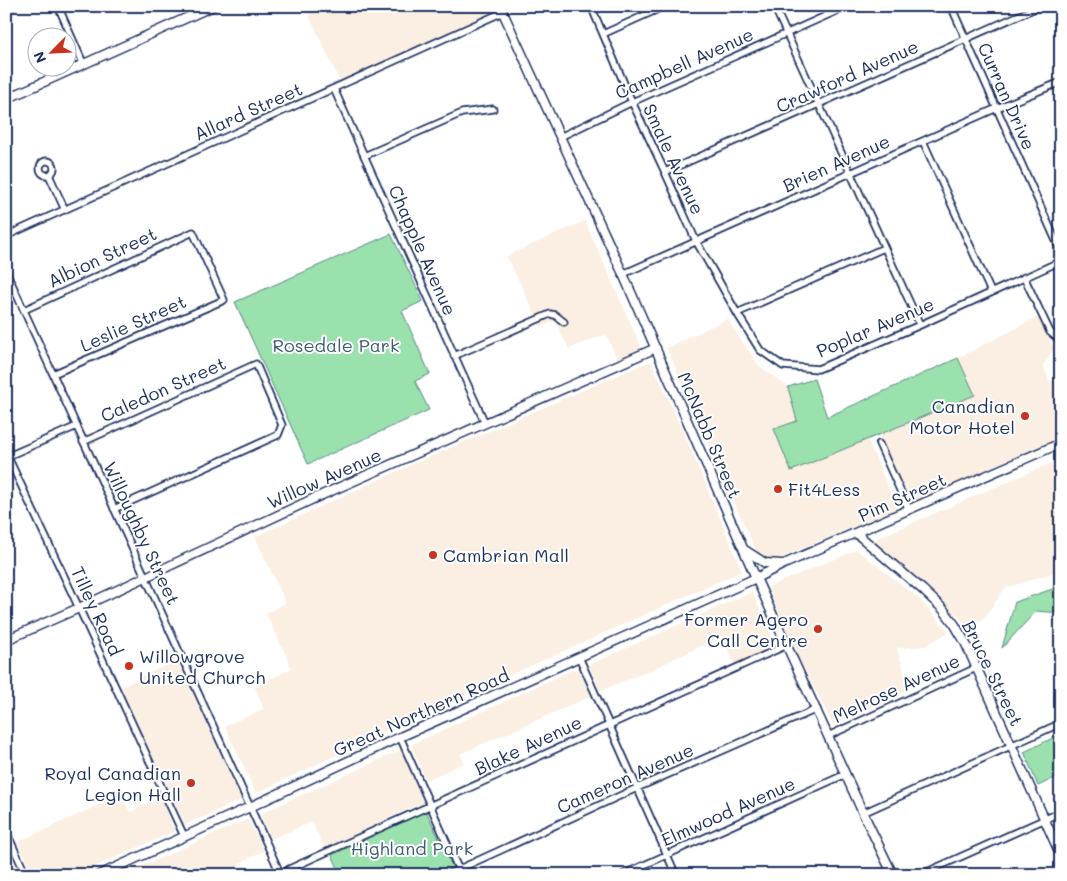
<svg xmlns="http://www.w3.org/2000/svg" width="1067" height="881" font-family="Mali,sans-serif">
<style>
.built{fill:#fbeee2}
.green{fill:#9be1ad;stroke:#5b8886}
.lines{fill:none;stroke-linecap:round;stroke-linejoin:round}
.street-casing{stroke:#1b2f5e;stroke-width:9}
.secondary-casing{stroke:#1b2f5e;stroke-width:11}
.street{stroke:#fff;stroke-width:5.5}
.secondary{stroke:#fff;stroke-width:8}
.poi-dot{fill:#c8321e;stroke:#fff;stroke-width:2}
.labels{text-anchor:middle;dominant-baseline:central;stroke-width:4;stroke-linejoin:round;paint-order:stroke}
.street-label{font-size:18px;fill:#1b2f5e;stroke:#fff}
.park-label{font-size:18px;fill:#3b5c72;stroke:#fff}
.poi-label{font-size:18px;fill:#1b2f5e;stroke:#fff;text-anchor:end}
</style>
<rect width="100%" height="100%" fill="#fff"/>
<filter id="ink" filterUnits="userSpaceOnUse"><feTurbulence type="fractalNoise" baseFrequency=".02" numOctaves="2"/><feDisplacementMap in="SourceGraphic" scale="10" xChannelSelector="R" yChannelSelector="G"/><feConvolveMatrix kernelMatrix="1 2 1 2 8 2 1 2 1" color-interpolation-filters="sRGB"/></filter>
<g filter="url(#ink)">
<path class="built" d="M305 6H495L496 10 340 82Z
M585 221 642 349 617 359 606 334 569 349 555 321 541 327 507 256Z
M1038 317 1054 349 1043 365 1049 381 1061 382V437L911 503 879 435 975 395 958 358Z
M727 319 758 365 788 387 797 421 791 471 867 439 897 508 775 560 759 556 731 496 667 348Z
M651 361 691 450 742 571 432 710 256 793 225 726 264 709 255 687 292 668 266 613 286 603 255 537 413 464Z
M1061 459V570L1005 588 984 618 969 627 932 590 873 540Z
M857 550 918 598 949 632 925 646 897 648 909 689 833 725 797 654 768 587Z
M752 592 776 645 735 665 722 636 655 668 600 691 589 665Z
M177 660 241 800 185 825 121 687Z
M574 669 579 671 591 696 460 754 464 763 426 780 411 745Z
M401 750 424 802 324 848 312 822 271 839 260 814Z
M121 795 130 812 160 798 175 831 76 875H33L18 842Z
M248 819 264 851 239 863V867L224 875H123Z"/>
<path class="green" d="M391 234 423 301 402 311 430 374 415 381 429 410 308 464 235 302Z
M958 358 975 395 791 471 774 429 797 421 788 387 814 379 827 417Z
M1061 586V613L1036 611 1002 648 1015 602Z
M1061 734V775L1038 786 1024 752Z
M426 811 453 868 439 875H341L332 855Z"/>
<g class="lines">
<g class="street-casing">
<path id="street" d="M58 6 84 65
M591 6 632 102 665 172 696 241 737 313 760 350 783 366 818 369 920 325 1061 261
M774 6 920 325
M951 6 1061 252
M6 9 13 6
M603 34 665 6
M334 89 485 423
M560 137 632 102 848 6
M923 141 991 292
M364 156 462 113 493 109
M40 168a7 7 0 1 1 14 0a7 7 0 1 1-14 0Z
M665 172 1040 6
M49 175 65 210
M6 236 503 12
M6 271 281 875
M623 274 997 108 1061 82
M1024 277 1050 332 1061 341
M24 310 193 232 220 291 224 300 53 374
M737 313 884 248
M454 356 550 314 555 315 564 322
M83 442 256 364 282 425 278 435 114 509
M879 444 909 510
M6 453 79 608 184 836
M6 457 77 426
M579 657 676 875
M828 736 976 668
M400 737 461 875
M863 813 1061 723
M6 831 26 875
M284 875 289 869 787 645
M446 875 637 788 817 709
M622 875 846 774
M920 875 1061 812"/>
</g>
<g class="secondary-casing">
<path id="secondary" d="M500 6 623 274 756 578 863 813 893 875
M6 99 213 6
M856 533 923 590 943 609 955 625 965 642 1061 856
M745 550 765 563 782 564
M6 640 79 608 315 498 656 348
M99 875 250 807 400 737 756 578 784 564 1061 443"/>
</g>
<use href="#street" class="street"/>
<use href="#secondary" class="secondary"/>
</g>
</g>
<g class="poi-dot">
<circle cx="1025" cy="416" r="5"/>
<circle cx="778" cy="489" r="5"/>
<circle cx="433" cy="555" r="5"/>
<circle cx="818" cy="629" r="5"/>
<circle cx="129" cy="666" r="5"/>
<circle cx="191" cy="783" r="5"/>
</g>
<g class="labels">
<g class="street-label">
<text transform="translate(684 63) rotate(-24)">Campbell Avenue</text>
<text transform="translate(847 76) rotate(-24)">Crawford Avenue</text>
<text transform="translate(1007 96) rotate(66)">Curran Drive</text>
<text transform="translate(248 111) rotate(-24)">Allard Street</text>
<text transform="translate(674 159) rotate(65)">Smale Avenue</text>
<text transform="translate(836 163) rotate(-24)">Brien Avenue</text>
<text transform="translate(423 250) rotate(66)">Chapple Avenue</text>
<text transform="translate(102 257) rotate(-25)">Albion Street</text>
<text transform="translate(133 323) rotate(-24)">Leslie Street</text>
<text transform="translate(875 327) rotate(-23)">Poplar Avenue</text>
<text transform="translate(163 389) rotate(-24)">Caledon Street</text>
<text transform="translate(710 435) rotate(67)">McNabb Street</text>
<text transform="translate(324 478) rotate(-24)">Willow Avenue</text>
<text transform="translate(902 497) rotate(-24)">Pim Street</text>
<text transform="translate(142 533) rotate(65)">Willoughby Street</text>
<text transform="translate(97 611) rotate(65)">Tilley Road</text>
<text transform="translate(993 673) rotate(64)">Bruce Street</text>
<text transform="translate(896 688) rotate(-25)">Melrose Avenue</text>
<text transform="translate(421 712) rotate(-24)">Great Northern Road</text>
<text transform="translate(528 745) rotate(-25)">Blake Avenue</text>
<text transform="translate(625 778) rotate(-24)">Cameron Avenue</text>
<text transform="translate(728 811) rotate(-24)">Elmwood Avenue</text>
</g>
<g class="park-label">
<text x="336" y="345">Rosedale Park</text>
<text x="412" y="848">Highland Park</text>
</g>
<g class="poi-label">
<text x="1015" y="406">Canadian<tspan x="1015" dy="21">Motor Hotel</tspan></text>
<text x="788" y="489" text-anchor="start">Fit4Less</text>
<text x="443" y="555" text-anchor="start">Cambrian Mall</text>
<text x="808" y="619">Former Agero<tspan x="808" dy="21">Call Centre</tspan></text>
<text x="139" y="656" text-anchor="start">Willowgrove<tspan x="139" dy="21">United Church</tspan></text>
<text x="181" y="773">Royal Canadian<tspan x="181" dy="21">Legion Hall</tspan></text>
</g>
</g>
<rect width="1067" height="881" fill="none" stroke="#fff" stroke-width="25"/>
<rect x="12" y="12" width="1042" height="856" fill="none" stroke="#1b2f5e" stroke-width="2" filter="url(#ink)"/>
<g transform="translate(52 52) rotate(246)"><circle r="24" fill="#ffffff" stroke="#a4acbf"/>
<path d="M0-4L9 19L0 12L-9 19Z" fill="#c8321e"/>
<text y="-8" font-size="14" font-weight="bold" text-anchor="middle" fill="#1b2f5e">N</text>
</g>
</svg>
